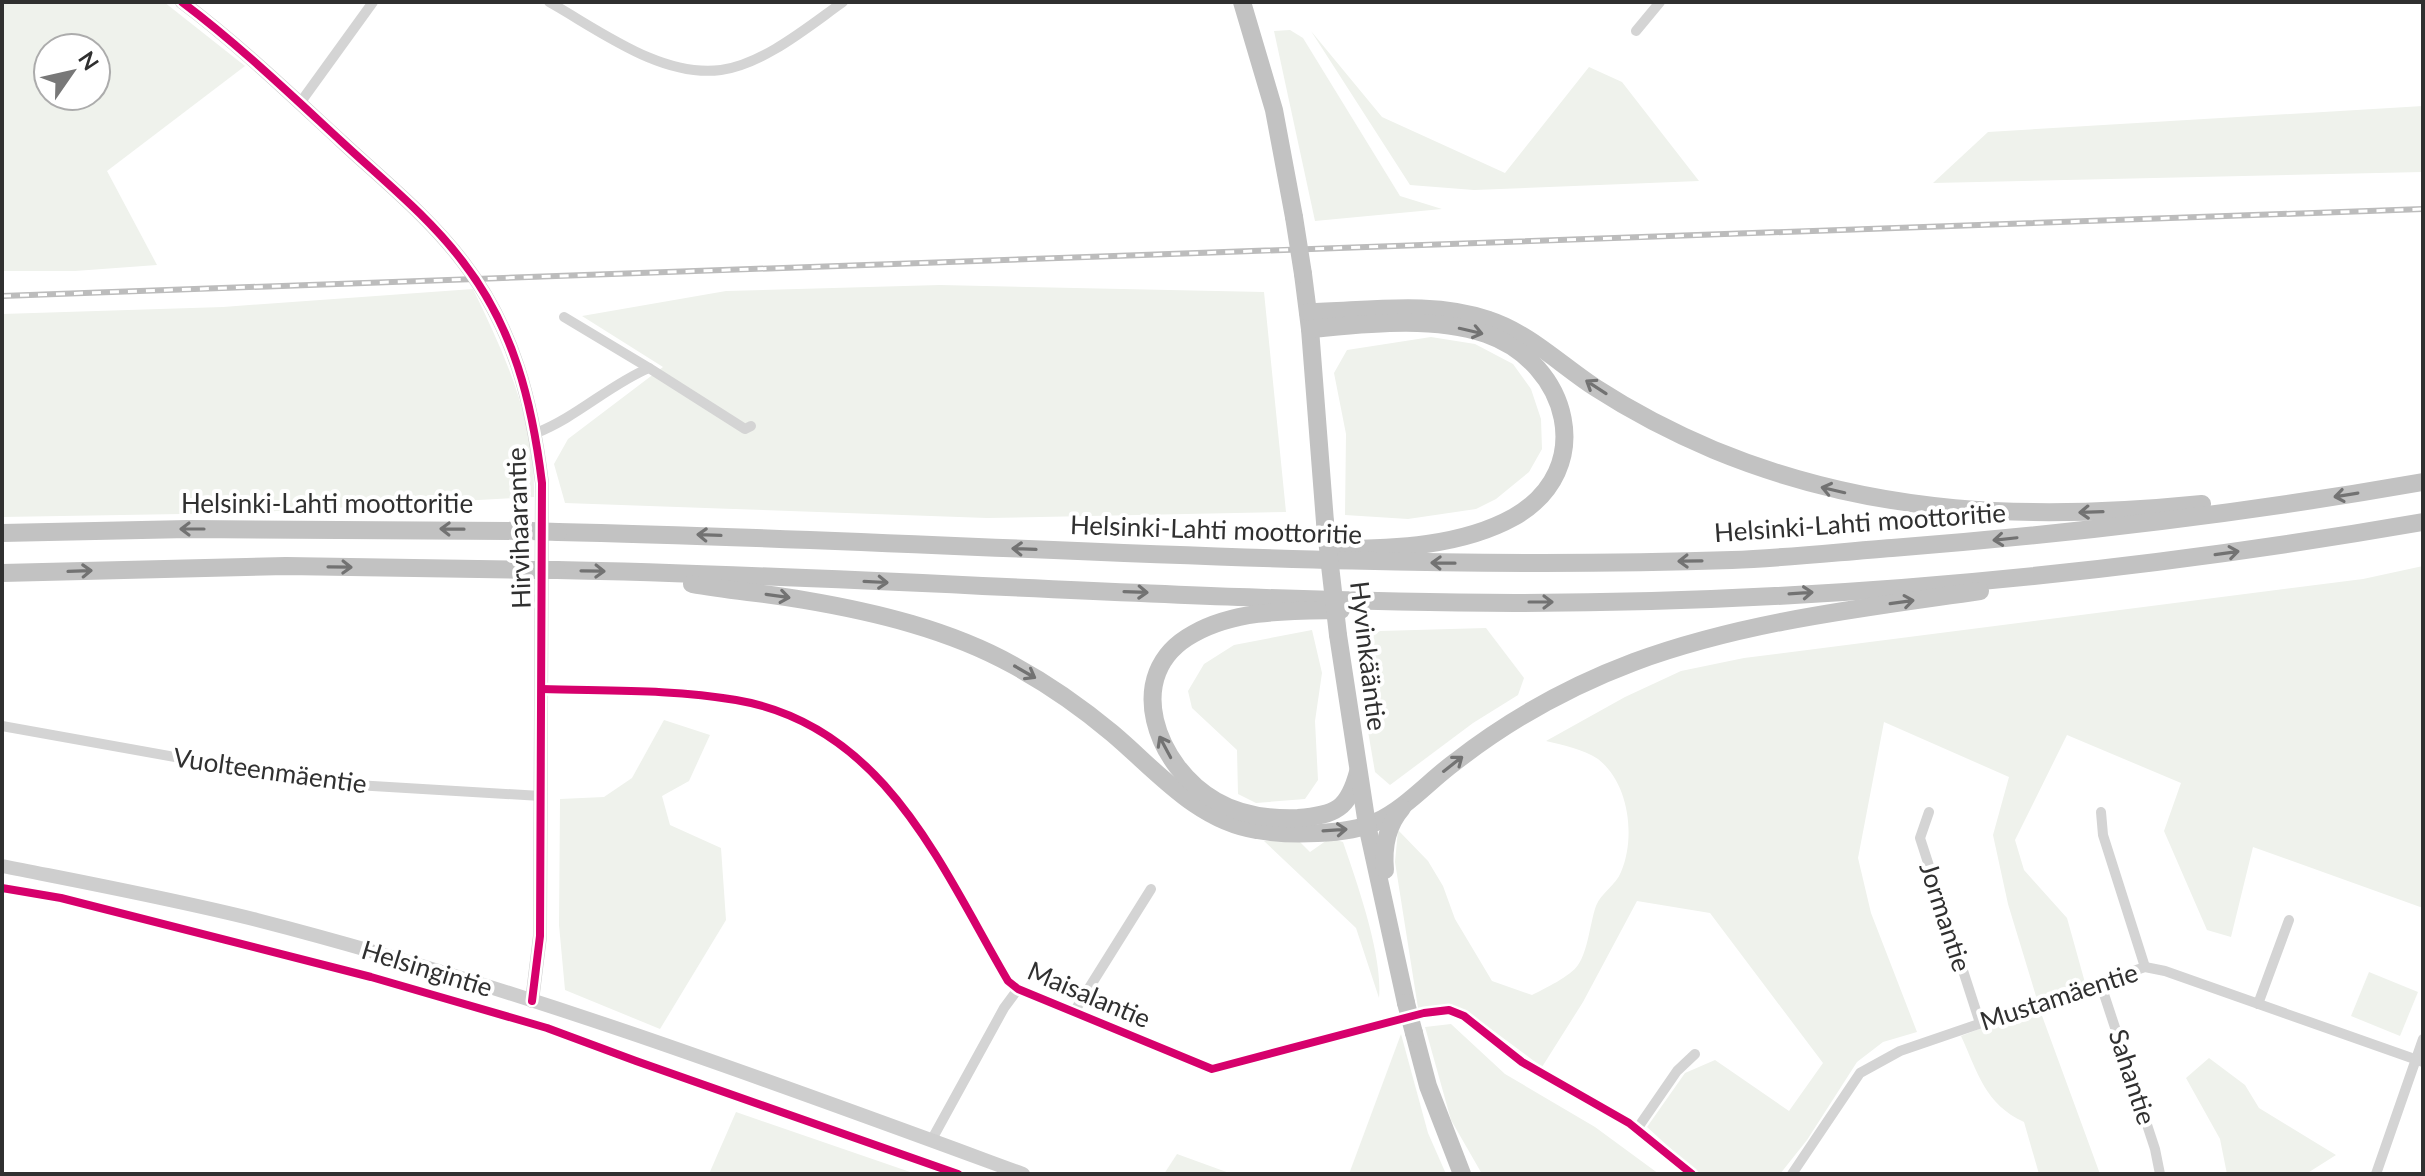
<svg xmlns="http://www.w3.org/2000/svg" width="2425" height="1176" font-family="Lato,sans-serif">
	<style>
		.green { fill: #eff2ec; fill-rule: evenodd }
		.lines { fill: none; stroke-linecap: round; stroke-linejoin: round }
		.street { stroke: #d4d4d4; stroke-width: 10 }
		.secondary { stroke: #cecece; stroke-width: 14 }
		.highway { stroke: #c2c2c2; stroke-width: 18 }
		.rail-casing { stroke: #bcbcbc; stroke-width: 6 }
		.rail { stroke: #fff; stroke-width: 3; stroke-dasharray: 9; stroke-linecap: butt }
		.highway-bridge { stroke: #c2c2c2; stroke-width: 18 }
		.cycleway-casing { stroke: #fff; stroke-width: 13 }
		.cycleway { stroke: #d6006c; stroke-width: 8 }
		.oneway { stroke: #727272 }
		.labels { text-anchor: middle; stroke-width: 8; stroke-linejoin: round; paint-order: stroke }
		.street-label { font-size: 26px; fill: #303030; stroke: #fff }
	</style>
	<rect width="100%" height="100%" fill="#fff"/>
	<g class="green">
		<path d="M2,2H164L245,66L107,171L157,265L75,271H2ZM48,48H96V96H48Z"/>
		<path d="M1290,30L1303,38L1400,196L1442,209L1315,221L1274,31Z"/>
		<path d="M1311,31L1382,117L1505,173L1589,67L1622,82L1699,181L1474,190L1410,185Z"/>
		<path d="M2423,106V172L1933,183L1988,132Z"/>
		<path d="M940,285L1264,292L1286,512L987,518L565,503L554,464L568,439L663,367L582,316L726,291Z"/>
		<path d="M473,289C505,355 536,422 534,497L242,513L2,517V314L223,307Z"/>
		<path d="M1431,337L1475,344L1513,364L1531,389L1541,419L1542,449L1529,472L1496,499L1476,509L1408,519L1345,515L1346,434L1334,373L1347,350Z"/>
		<path d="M2423,566V908L2253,847L2231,937L2207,930L2164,831L2181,783L2067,735L2015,840L2024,870L2067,918L2089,997L2041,1013L2100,1174H2039L2024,1122C1985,1104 1978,1073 1961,1036L2039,1006L2008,904L1993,835L2009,777L1884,722L1858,858L1871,913L1917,1032L1883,1042L1857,1062L1807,1140L1780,1174H1698L1647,1127L1685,1073L1715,1060L1789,1111L1823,1063L1710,913L1637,901L1583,1002L1542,1067L1468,1012L1449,1004L1418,1008L1395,862L1398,830L1428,861L1443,886L1455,919L1492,981L1532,995C1544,989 1571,976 1578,965C1588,951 1590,923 1596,906C1601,893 1616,885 1621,872C1636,837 1629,783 1598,759C1583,749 1562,745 1546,741L1625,697L1681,671L1744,658L2363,579Z"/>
		<path d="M1486,628L1524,678L1518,695L1473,723L1390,785L1375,772L1358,673L1359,642L1380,631Z"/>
		<path d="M1312,630L1322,673L1315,721L1318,780L1305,799L1256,803L1238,794L1237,750L1192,708L1188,691L1204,664L1234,645Z"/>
		<path d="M664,720L710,735L689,781L662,796L670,825L721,848L726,920L660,1029L565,990L559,925L560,799L604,797L632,778Z"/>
		<path d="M1330,838L1343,842C1357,883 1383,956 1379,998L1356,928L1264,841L1298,840L1310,852Z"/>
		<path d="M2369,972L2418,992L2400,1036L2351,1016Z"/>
		<path d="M1451,1024L1505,1074L1595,1127L1659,1174H1482L1451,1120L1425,1027Z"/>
		<path d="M1401,1034L1428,1133L1446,1174H1349Z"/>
		<path d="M2209,1058L2245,1085L2259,1108L2336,1155L2306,1174H2227L2220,1139L2186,1078Z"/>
		<path d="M736,1112L916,1174H709Z"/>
		<path d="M1177,1154L1232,1174H1164Z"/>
	</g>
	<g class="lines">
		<g class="street">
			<path d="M549,2C599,30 661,78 721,70C764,64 809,26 843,2"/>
			<path d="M1636,31L1660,2"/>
			<path d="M300,103L373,2"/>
			<path d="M564,317L649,368"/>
			<path d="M536,433C577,417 609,385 649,368L745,429L751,426"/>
			<path d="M542,689C606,691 672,689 736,700C884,725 940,865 1008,981L1018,989L1212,1069L1424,1013L1449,1010L1464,1016L1522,1062L1629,1123L1692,1174"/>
			<path d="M2,726L264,773L356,785L541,796"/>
			<path d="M1929,812L1920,838L1980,1023"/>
			<path d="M2101,812L2103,835L2145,967"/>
			<path d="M2100,982L2155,1149L2160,1174"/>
			<path d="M2258,1004L2289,920"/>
			<path d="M1074,1012L1151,889"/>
			<path d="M1637,1129L1677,1071L1695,1054"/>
			<path d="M931,1141L1004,1008L1018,989"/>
			<path d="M1792,1174L1860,1073L1900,1051L2145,967L2165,971L2423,1062"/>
			<path d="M2376,1174L2423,1039"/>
		</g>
		<g class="secondary">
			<path d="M182,2C239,45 290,94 342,142C384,181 429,217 463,262C514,328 532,402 542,483L540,936L532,1001"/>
			<path d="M2,866C87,883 173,899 257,920C518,987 770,1081 1023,1174"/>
		</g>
		<g class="highway">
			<path d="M1242,2L1274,110L1294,217"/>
			<path d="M1303,274L1310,329L1325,522"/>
			<path d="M1308,312C1366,311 1433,300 1489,320C1529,333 1562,366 1596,388C1633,412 1674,433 1714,450C1874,516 2033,521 2202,504"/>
			<path d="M1310,329C1367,324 1431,316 1486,334C1569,363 1598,469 1514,517C1462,546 1394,549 1336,549"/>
			<path d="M558,532C950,540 1341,573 1732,560C1785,558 1839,552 1892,548C2070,534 2247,513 2423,482"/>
			<path d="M2,533L188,529L530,531"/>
			<path d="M557,570C876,576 1196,602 1515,603C1819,603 2124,574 2423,522"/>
			<path d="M2,573L286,566L534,570"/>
			<path d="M692,584C729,591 767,593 804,600C875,612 950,630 1013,665C1048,684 1081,707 1112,733C1156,770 1197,821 1257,830C1288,836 1348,835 1376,822C1405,809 1429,781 1455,762C1509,720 1570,686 1634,662C1745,621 1863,608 1980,591"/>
			<path d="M1341,610C1292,611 1237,609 1193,634C1120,674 1157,768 1216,801C1240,815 1270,819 1298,818C1336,815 1348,809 1358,772"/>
			<path d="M1338,635L1367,825L1406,1003"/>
			<path d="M1385,870C1383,848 1387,825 1402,808"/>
			<path d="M1414,1033L1428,1086L1462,1174"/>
		</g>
		<defs>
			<path id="rail" d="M2,296L2423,209"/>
		</defs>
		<use href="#rail" class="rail-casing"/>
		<use href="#rail" class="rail"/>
		<g class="highway-bridge">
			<path d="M1294,217L1303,274"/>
			<path d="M1325,522L1338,635"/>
			<path d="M530,531L558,532"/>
			<path d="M534,570H557"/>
			<path d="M1406,1003L1414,1033"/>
		</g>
		<defs>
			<g id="cycleway">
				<path d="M182,2C239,45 290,94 342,142C384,181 429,217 463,262C514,328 532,402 542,483L540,936L532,1001"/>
				<path d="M542,689C606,691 672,689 736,700C884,725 940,865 1008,981L1018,989L1212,1069L1424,1013L1449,1010L1464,1016L1522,1062L1629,1123L1692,1174"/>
				<path d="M2,888L61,898L371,977L547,1028L636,1061L958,1174"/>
			</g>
		</defs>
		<use href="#cycleway" class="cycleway-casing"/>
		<use href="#cycleway" class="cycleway"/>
	</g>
	<defs><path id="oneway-shaft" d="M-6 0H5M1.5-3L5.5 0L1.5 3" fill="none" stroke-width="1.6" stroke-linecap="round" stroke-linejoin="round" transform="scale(2)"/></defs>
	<g class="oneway">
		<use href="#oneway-shaft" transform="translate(1471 331) rotate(13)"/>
		<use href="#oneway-shaft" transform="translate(1596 387) rotate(-147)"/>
		<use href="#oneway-shaft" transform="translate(1833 490) rotate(-167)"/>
		<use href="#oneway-shaft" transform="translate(2346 495) rotate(171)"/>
		<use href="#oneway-shaft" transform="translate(2091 512) rotate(178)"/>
		<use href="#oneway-shaft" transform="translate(192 529) rotate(180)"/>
		<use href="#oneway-shaft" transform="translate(452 529) rotate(-179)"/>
		<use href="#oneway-shaft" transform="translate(709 535) rotate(-178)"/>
		<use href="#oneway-shaft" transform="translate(2005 539) rotate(174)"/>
		<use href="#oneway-shaft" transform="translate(1024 549) rotate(-178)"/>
		<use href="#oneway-shaft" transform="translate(2227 553) rotate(-8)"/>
		<use href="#oneway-shaft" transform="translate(1690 561) rotate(179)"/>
		<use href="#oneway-shaft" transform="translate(1443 563) rotate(-179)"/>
		<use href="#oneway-shaft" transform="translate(340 567) rotate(1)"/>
		<use href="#oneway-shaft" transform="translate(80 571) rotate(-2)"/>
		<use href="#oneway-shaft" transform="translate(593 571) rotate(1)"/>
		<use href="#oneway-shaft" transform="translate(876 582) rotate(3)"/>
		<use href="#oneway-shaft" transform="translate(1136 592) rotate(2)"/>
		<use href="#oneway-shaft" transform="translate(1801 593) rotate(-4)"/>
		<use href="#oneway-shaft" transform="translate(778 596) rotate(8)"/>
		<use href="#oneway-shaft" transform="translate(1541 602)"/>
		<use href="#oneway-shaft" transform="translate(1902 602) rotate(-8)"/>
		<use href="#oneway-shaft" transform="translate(1025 672) rotate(30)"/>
		<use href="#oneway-shaft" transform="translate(1165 747) rotate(-118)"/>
		<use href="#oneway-shaft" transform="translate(1453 764) rotate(-38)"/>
		<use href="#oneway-shaft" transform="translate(1335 830) rotate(-4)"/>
	</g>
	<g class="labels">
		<g class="street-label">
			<text x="327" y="513">Helsinki-Lahti moottoritie</text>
			<text transform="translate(1860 523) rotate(-4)" y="9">Helsinki-Lahti moottoritie</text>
			<text transform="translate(519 528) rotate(-92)" y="9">Hirvihaarantie</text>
			<text transform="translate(1216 530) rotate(2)" y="9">Helsinki-Lahti moottoritie</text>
			<text transform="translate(1368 656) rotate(83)" y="9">Hyvinkääntie</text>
			<text transform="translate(270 771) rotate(8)" y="9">Vuolteenmäentie</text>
			<text transform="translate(1945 917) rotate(72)" y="9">Jormantie</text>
			<text transform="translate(427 969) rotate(17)" y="9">Helsingintie</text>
			<text transform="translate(1089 995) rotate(23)" y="9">Maisalantie</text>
			<text transform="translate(2059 997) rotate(-18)" y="9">Mustamäentie</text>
			<text transform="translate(2132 1077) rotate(72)" y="9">Sahantie</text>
		</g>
	</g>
	<rect width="2425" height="1176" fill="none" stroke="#303030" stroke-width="8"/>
	<g transform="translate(72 72) rotate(56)"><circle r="38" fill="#ffffff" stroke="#acacac" stroke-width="2"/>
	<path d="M0-6L14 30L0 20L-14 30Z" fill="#787878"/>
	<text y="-12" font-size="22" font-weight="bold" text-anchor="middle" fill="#303030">N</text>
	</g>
</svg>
